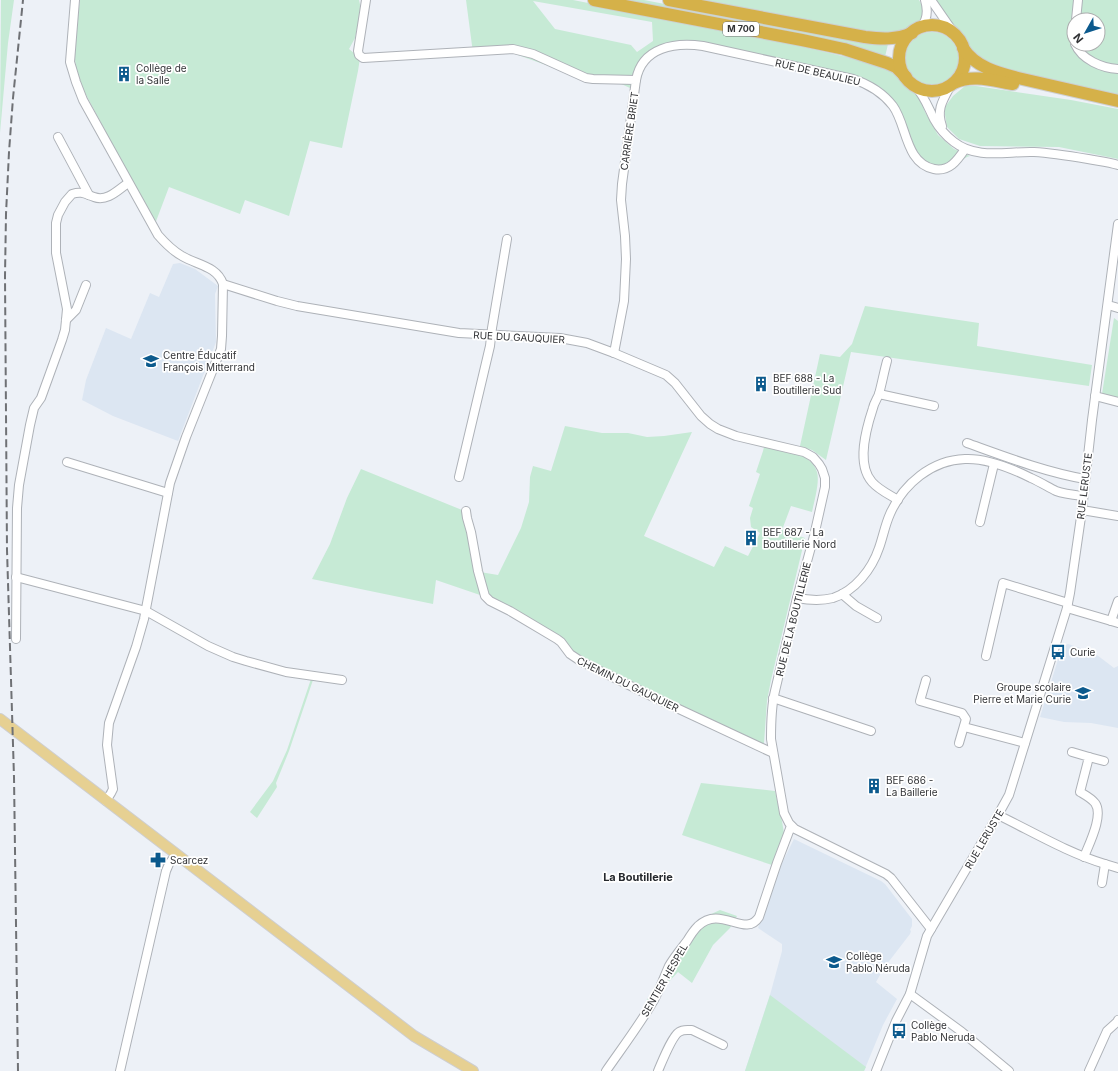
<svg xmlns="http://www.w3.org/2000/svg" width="1118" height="1071" font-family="Inter,sans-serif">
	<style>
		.built { fill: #dce6f2 }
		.green { fill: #c6ead5; fill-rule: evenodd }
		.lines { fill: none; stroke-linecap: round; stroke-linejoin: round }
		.minor-casing { stroke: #aeb2b8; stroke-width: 10 }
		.major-casing { stroke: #cececf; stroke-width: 12 }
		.highway-casing { stroke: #cececf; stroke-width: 14 }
		.minor { stroke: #fff; stroke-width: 8 }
		.major { stroke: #e6d092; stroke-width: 10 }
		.highway { stroke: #d5b149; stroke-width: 12 }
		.rail { stroke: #6f7175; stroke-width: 2; stroke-dasharray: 8 4; stroke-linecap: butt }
		.labels { text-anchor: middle; stroke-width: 3.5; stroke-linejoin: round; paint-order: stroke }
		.shield { fill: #fff; stroke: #707072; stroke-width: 1 }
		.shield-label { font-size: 9px; font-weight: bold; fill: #323336 }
		.poi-label { font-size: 10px; fill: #323336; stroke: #fff; text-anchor: start }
		.street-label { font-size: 10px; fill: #323336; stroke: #fff }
		.neighbourhood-label { font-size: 11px; font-weight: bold; fill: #26292e; stroke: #fff }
	</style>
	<rect width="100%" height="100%" fill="#edf1f7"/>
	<g class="built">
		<path d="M180,263L195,269L218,286L215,294L216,342L178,441L113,416L82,400L86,380L106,328L131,339L150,293L159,297L173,264Z"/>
		<path d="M1068,644L1093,652L1114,668L1118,666V728L1091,723L1064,722L1040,717L1062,647Z"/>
		<path d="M794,839L881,881L885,884L912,919V926L910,930L911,931L910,934L880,973V975L876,982L897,999L883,1025L864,1071H745L770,995L782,951V944L758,928L771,890L779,869Z"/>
	</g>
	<g class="green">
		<path d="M1,0H14L8,43L0,133Z"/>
		<path d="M80,0H359L361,9L355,38L349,49L360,58L358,71L342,148L310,141L289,216L245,200L240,214L169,187L155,224L84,91C80,83 78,75 76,67C72,45 78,21 80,0Z"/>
		<path d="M466,0H573L775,40L880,65L895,73L911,91L920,97L925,112L938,135L954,149L970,156C961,158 958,168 950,171C943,173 934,171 927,170L887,104L868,89L850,82L698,48C680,49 655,48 646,66C642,72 641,80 639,87L630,88L617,82L574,75L515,54L502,53H473ZM533,1L652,22L653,41L637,52L631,45L555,29Z"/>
		<path d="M618,0H644L851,40L888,44L885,57Z"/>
		<path d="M699,0H919C933,24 906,31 888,35Z"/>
		<path d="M935,0H1118V95L1014,75L981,63L968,45L961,34L952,24ZM1074,20H1098V44H1074Z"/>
		<circle cx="932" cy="59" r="27"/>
		<path d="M965,86H976L1071,100L1118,109V159L1059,147L980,146L959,139L947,127L945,115V107L953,96Z"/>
		<path d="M865,306L979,323L977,346L1092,365L1089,386L851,352L826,460L812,450L800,446L820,354L840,357L852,344Z"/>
		<path d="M1114,318L1118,321V398L1102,394Z"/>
		<path d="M565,426L602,433H628L647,437L664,436L692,432L644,536L714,567L725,546L748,556L760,533L751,527L750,518L753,508L749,506L760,474L756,472L763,451L764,447C781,451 811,451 817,472C820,482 814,502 812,512L791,506L782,530L805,538L771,680L767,701L764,743L756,744L675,702L573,653L489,598L480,572L498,575L521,528L529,502L530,477L533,466L551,471Z"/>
		<path d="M361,469L462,510L480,595L436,580L433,604L312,579L330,544L347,498Z"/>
		<path d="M311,679L313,680L289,751L276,783L277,787L257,818L250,812L273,781L287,750Z"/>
		<path d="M701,783L775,791L782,821L784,833L772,865L682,835Z"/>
		<path d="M720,910L737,916L730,928L713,945L692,983L678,972L649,1003H645L678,947L707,916Z"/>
		<path d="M770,995L866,1067L864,1071H745Z"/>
	</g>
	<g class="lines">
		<defs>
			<g id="minor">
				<path d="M75,0L70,62L76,82L83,100L158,235C165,243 173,251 182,256C197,265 217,266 223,284L222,336L221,349L186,437L170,483L144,619L136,647L109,723L107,745L113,789L111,793L106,801"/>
				<path d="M366,0L358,51L359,55L363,58L513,49L533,54L586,78L593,79L636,80L622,184L621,200L625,236L626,259L624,301L614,353"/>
				<path d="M931,0L956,36"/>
				<path d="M1076,20L1078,0"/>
				<path d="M921,27C928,19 928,10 925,0"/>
				<path d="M1075,44C1082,60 1102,68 1118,69"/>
				<path d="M636,80C642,47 675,42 703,46L853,79C868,84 883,93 893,106C907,125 905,163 934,169C949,172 957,161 965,149"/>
				<path d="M914,85C924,95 928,107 934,119C939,128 946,136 954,142C977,160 1007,151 1034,152C1052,153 1070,156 1088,159C1098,161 1108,162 1118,165"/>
				<path d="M942,126C936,109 943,100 951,85"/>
				<path d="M58,137L89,195"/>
				<path d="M223,284L277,301L297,306L459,333L560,338L587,343L614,353L666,375L675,383L701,416L710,424L718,429L736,436L804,452L813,457L819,464L822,469L825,478V487L814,536L797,598L775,691C771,707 771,723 771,739L784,813L789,823L795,829L886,874L891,878L931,929"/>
				<path d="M1108,305L1118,308"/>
				<path d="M66,320L76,310L86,285"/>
				<path d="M887,361C884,372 882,383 879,394C877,399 874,403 873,408C866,429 856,464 872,482C879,490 890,495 898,500"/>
				<path d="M879,394L934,406"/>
				<path d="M1095,396L1118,402"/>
				<path d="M967,443C1006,457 1045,472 1085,479"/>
				<path d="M67,462L168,493"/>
				<path d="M459,477L490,346L492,328L507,239"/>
				<path d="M1082,510L1118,516"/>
				<path d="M466,511L467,518L471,532L478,571L485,596L490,601L510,611L557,639L561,642L570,654L582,662L651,696L773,753"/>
				<path d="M980,522L994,464"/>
				<path d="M16,577L146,611L208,646L233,657L246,661L286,672L342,680"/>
				<path d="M842,594L856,606L877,618"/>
				<path d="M797,598C808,600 821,601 833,598C855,591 872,569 879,548C883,537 885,525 890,514C903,484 932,460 965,459C986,458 1013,469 1031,478C1040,482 1048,487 1056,491C1064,494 1074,495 1083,496"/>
				<path d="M1067,608L1118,623"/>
				<path d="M1111,621L1118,601"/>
				<path d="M16,639L17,508L19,485L30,425L34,408L41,398L62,340L65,330L66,320L67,309L56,253V223L58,215L65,202L72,194C82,191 85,194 94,197C107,202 118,190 128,183"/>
				<path d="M986,656L1003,583L1068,603"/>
				<path d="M926,680L920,701L962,713L966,719L959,743"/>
				<path d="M773,698L871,731"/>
				<path d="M964,727L1025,743"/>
				<path d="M1072,752L1089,757L1080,792C1085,795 1091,798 1095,803C1104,815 1089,844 1084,857"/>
				<path d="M1089,757L1104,761"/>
				<path d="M998,815C1033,832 1068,853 1105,864"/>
				<path d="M1102,883L1105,864L1118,868"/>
				<path d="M910,994L962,1032L1009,1071"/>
				<path d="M120,1071L166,871L169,864L176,854"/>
				<path d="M606,1071C622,1048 640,1024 654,1000C660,989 664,977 669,966C674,957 681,949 687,941C690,936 693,931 698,926C721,904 745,939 759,917L777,863L791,826"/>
				<path d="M658,1071C662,1062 672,1036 679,1032C683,1029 687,1030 692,1030L723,1045"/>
				<path d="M876,1071L896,1021L910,994L927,936L998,815L1009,795L1067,608L1070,593L1082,510L1092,420L1118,224"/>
				<path d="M1089,1071L1107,1031L1117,1022L1118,1020"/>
			</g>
			<path id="major" d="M0,719L414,1036L473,1071"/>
			<g id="highway">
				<path d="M594,0L802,40L844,49L887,63L896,67L906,77"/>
				<path d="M669,0L865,37C881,39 896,40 912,33"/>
				<circle cx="932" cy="58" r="33"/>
				<path d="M963,48C975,67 998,73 1018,78L1118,101"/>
				<path d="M954,83C972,74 994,81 1013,84"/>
			</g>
		</defs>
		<use href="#minor" class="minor-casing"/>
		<use href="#major" class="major-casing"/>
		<use href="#highway" class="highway-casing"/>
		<use href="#minor" class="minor"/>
		<use href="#major" class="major"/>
		<use href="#highway" class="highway"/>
		<path class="rail" d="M18,1071L14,777L7,550L5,276L6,214L9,152L13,98L23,0"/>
	</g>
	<defs>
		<symbol id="building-bare" viewBox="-9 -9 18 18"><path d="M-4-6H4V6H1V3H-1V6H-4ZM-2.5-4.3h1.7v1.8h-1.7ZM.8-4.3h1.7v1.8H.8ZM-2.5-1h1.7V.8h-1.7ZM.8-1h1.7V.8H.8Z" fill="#0c5a8d" stroke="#fff" stroke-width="2.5" paint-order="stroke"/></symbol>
		<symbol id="school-bare" viewBox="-9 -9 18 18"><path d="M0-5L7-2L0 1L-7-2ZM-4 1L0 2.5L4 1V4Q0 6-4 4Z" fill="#0c5a8d" stroke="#fff" stroke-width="2.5" paint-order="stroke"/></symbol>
		<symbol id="bus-bare" viewBox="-9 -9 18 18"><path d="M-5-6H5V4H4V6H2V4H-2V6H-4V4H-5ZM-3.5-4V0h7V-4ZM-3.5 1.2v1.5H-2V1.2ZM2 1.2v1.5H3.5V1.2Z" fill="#0c5a8d" stroke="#fff" stroke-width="2.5" paint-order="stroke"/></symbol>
		<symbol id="pharmacy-bare" viewBox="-9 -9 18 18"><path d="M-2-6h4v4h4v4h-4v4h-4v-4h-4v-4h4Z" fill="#0c5a8d" stroke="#fff" stroke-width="2.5" paint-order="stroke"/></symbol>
	</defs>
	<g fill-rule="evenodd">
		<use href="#building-bare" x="113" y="63" width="22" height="22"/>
		<use href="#school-bare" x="140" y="350" width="22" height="22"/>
		<use href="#building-bare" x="750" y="373" width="22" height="22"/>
		<use href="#building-bare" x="740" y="527" width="22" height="22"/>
		<use href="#bus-bare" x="1047" y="641" width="22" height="22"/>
		<use href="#school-bare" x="1072" y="682" width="22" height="22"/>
		<use href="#building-bare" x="863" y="775" width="22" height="22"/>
		<use href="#pharmacy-bare" x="147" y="849" width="22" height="22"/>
		<use href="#school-bare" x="823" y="951" width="22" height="22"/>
		<use href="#bus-bare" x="888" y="1020" width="22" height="22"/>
	</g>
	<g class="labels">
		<rect class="shield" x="723" y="22" width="36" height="14" rx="3"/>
		<g class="shield-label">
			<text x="741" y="32">M 700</text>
		</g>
		<g class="poi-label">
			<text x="136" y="72">Collège de<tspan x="136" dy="12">la Salle</tspan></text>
			<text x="163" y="359">Centre Éducatif<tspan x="163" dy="12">François Mitterrand</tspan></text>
			<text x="773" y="382">BEF 688 - La<tspan x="773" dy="12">Boutillerie Sud</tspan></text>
			<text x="763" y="536">BEF 687 - La<tspan x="763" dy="12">Boutillerie Nord</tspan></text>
			<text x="1070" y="656">Curie</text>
			<text x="1071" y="691" text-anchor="end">Groupe scolaire<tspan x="1071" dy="12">Pierre et Marie Curie</tspan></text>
			<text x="886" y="784">BEF 686 -<tspan x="886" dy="12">La Baillerie</tspan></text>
			<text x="170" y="864">Scarcez</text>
			<text x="846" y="960">Collège<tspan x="846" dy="12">Pablo Néruda</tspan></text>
			<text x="911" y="1029">Collège<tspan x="911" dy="12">Pablo Neruda</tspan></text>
		</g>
		<g class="street-label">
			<text transform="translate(818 72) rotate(13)" y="4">RUE DE BEAULIEU</text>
			<text transform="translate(629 131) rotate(-82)" y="4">CARRIÈRE BRIET</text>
			<text transform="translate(519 337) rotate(3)" y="4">RUE DU GAUQUIER</text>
			<text transform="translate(1084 486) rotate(-83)" y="4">RUE LERUSTE</text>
			<text transform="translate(793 619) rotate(-76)" y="4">RUE DE LA BOUTILLERIE</text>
			<text transform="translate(628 684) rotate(26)" y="4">CHEMIN DU GAUQUIER</text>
			<text transform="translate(984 839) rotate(-60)" y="4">RUE LERUSTE</text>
			<text transform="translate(664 980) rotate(-60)" y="4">SENTIER HESPEL</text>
		</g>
		<g class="neighbourhood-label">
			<text x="638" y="881">La Boutillerie</text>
		</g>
	</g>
	<g transform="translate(1086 32) rotate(231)"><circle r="19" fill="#ffffff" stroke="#adadaf"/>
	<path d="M0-3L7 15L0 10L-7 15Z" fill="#0c5a8d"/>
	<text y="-6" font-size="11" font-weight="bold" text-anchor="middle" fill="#323336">N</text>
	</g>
</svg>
